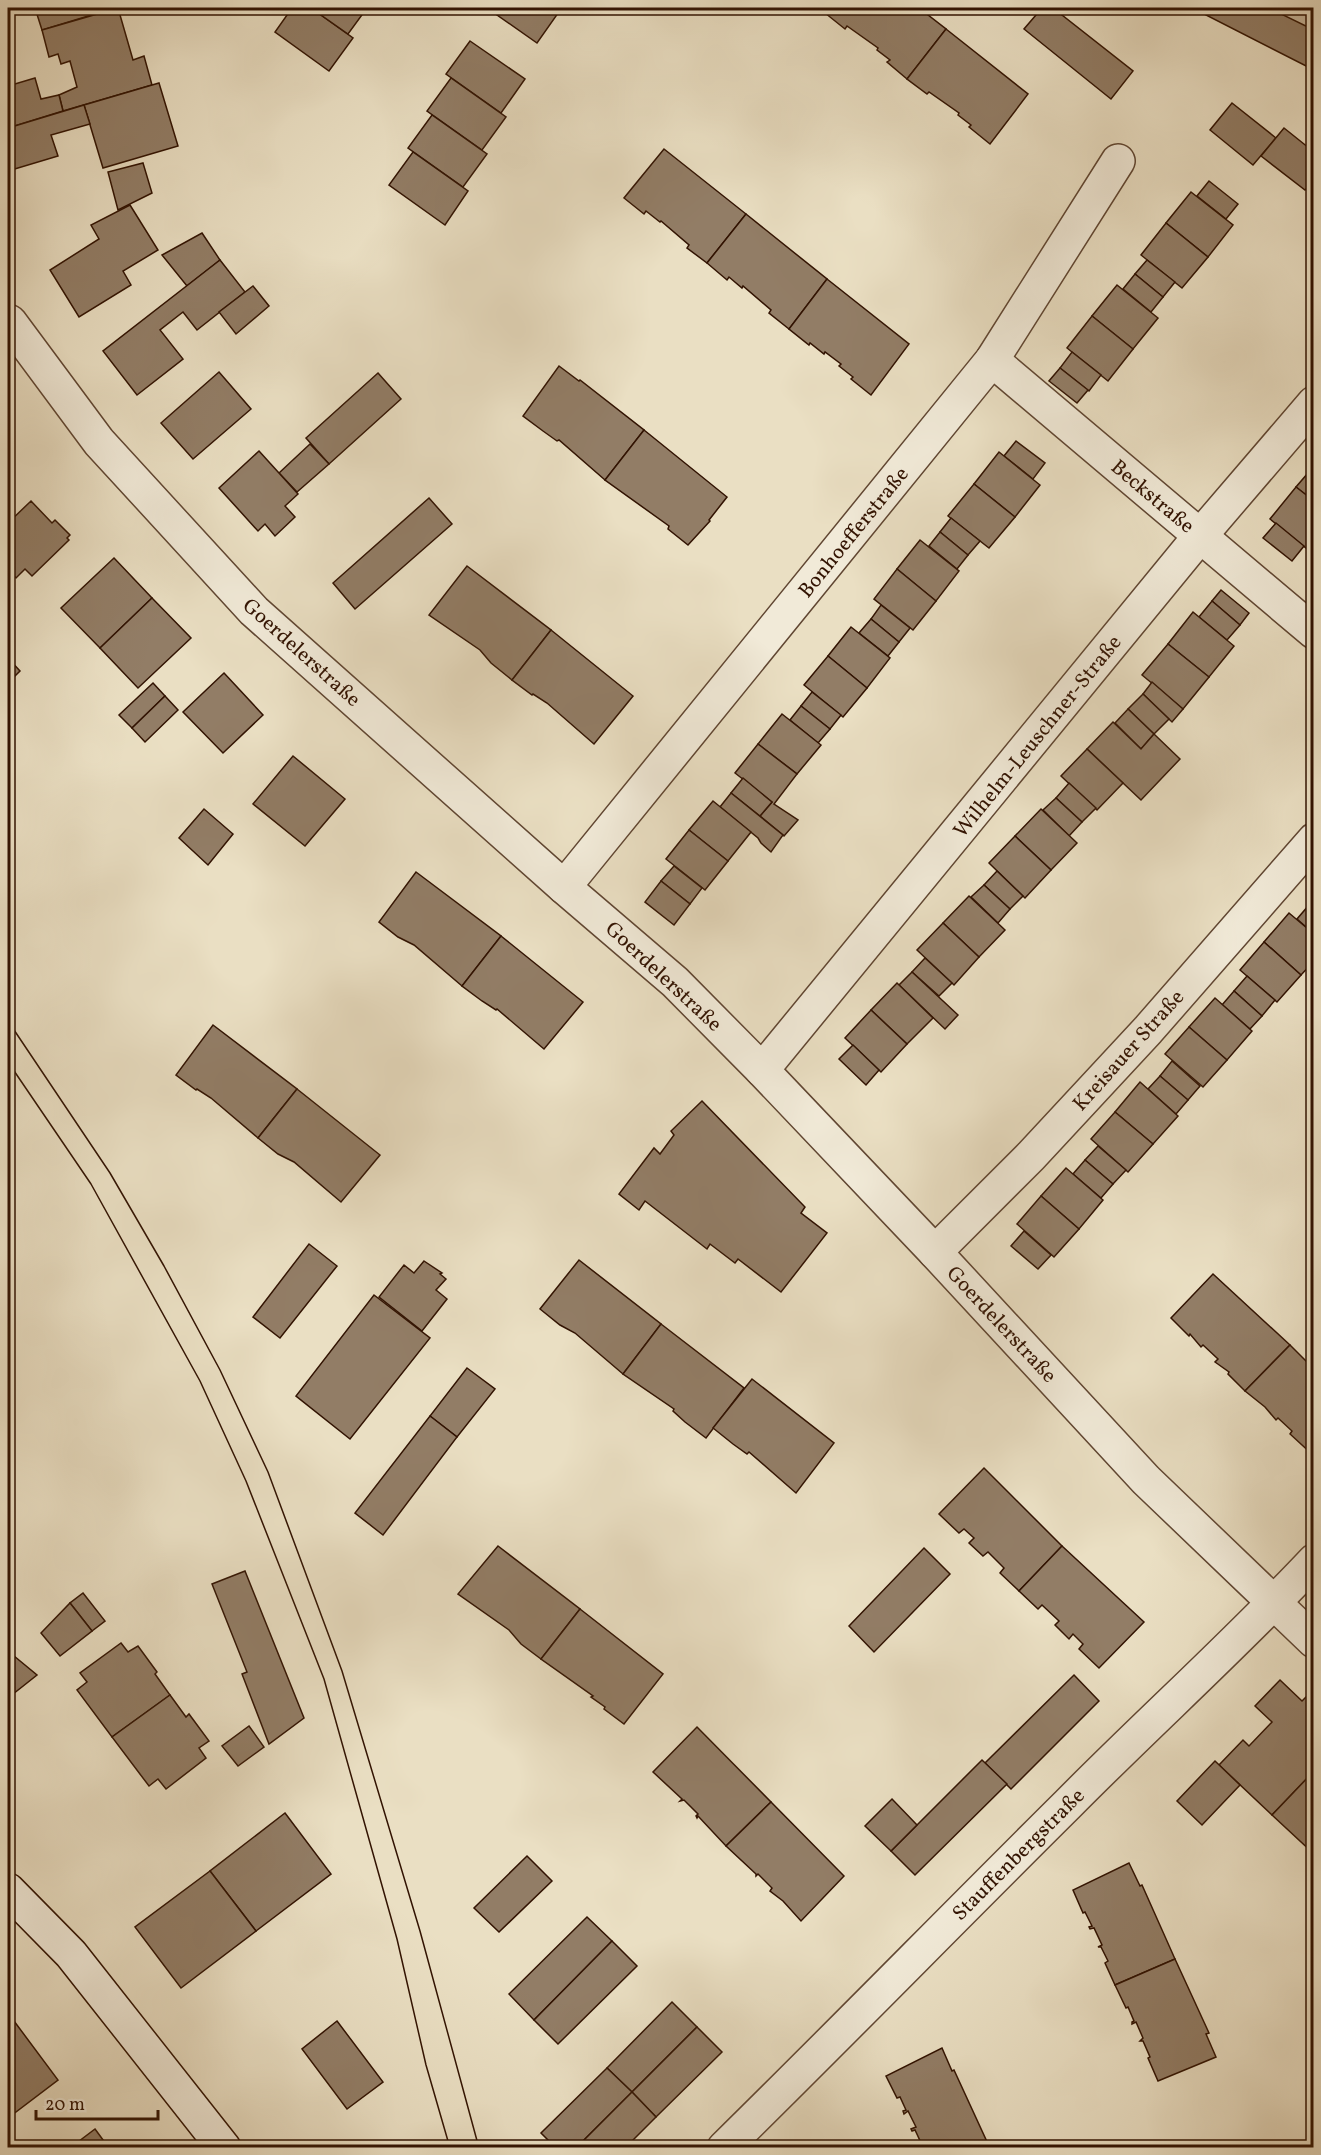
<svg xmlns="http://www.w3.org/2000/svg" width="1321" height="2155" font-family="Vollkorn,serif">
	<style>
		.green { fill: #cbbca2; stroke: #7e6852; stroke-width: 1.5 }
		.building { fill: #927d66; stroke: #321302; stroke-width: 1.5 }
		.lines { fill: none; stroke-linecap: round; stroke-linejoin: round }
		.minor-casing { stroke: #604632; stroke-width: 36 }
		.secondary-casing { stroke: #321302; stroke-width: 36 }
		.minor { stroke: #f1ead8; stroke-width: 33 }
		.secondary { stroke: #f1ead8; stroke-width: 33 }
		.tram { stroke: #321302; stroke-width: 1.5 }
		.labels { text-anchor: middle; stroke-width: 4.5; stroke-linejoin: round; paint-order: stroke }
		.street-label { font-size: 21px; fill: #321302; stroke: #f1ead8 }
	</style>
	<rect width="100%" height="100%" fill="#eadfc3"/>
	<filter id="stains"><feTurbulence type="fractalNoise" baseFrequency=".00333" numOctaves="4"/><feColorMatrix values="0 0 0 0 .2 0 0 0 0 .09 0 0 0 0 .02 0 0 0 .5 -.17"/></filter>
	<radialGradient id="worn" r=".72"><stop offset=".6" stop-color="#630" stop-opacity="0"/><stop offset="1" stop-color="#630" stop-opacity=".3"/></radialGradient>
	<path class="green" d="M1268,8H1313V31Z"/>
	<g class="building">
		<path d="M35,8H92L95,14L42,30Z"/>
		<path d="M118,8L133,60L144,56L152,85L63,111L59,95L77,87L70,61L61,64L58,54L49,57L42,30Z"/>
		<path d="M292,8H311L353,38L329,71L275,32Z"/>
		<path d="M311,8H367L348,34Z"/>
		<path d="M487,8H558L561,9L537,43Z"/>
		<path d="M829,8H919L946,29L907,79L887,62L890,60L877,50L878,48L847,26L845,29L825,13Z"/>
		<path d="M1042,8H1053L1133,71L1111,99L1024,29Z"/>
		<path d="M1191,8H1208L1204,14Z"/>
		<path d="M1208,8H1269L1314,30V70L1204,14Z"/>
		<path d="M946,29L1028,94L990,144L969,127L971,125L958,115L959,113L929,92L927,94L907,79Z"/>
		<path d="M470,41L525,79L501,113L446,74Z"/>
		<path d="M35,78L41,99L59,95L63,111L8,128V86Z"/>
		<path d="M451,78L506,117L482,150L427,111Z"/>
		<path d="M159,83L178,146L103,168L84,105Z"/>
		<path d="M1232,103L1276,138L1253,165L1210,130Z"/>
		<path d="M84,105L90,124L51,135L58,156L8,171V128Z"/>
		<path d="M432,115L487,154L463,187L408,148Z"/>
		<path d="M1284,128L1314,152V181L1305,190L1261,156Z"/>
		<path d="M664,149L746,214L707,263L687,248L689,245L661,221L660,222L646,211L644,214L624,198Z"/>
		<path d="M413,152L468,191L445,225L389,185Z"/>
		<path d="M143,163L152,193L118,210L108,172Z"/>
		<path d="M1209,181L1238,204L1226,219L1197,196Z"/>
		<path d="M1191,192L1233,225L1208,257L1166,223Z"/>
		<path d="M130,205L158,250L123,271L131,285L79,317L50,270L99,239L91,225Z"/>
		<path d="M746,214L827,279L789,329L769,313L771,310L743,286L742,288L729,277L727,280L707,263Z"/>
		<path d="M1166,223L1208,257L1182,288L1141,255Z"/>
		<path d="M202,233L220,260L187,286L162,255Z"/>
		<path d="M220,260L245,292L197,330L183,312L160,330L183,359L137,395L103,351Z"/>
		<path d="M1147,260L1175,282L1163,297L1135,274Z"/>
		<path d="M1135,274L1163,297L1151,312L1123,289Z"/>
		<path d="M827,279L909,344L871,395L851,379L853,377L839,366L841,364L825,352L824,354L810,343L809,345L789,329Z"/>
		<path d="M1117,285L1158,318L1133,349L1092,316Z"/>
		<path d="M253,286L269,306L236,334L219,312Z"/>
		<path d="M1092,316L1133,349L1108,381L1067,348Z"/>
		<path d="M1072,352L1101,375L1089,391L1060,368Z"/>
		<path d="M559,366L579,381L580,380L644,430L605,480L559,440L557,441L543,431L523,416Z"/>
		<path d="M1060,368L1088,390L1077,403L1049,381Z"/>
		<path d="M219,372L251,409L193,459L161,423Z"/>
		<path d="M378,373L401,399L329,464L306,438Z"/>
		<path d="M644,430L727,497L709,520L710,521L688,545L668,529L669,526L605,480Z"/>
		<path d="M1016,441L1045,463L1033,479L1004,456Z"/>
		<path d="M310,444L329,464L297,492L279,473Z"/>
		<path d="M259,451L298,494L285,506L295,517L275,536L265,524L258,531L219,488Z"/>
		<path d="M999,452L1040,485L1015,517L974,484Z"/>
		<path d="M1314,466V501L1296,487Z"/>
		<path d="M974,484L1015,517L989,548L948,516Z"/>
		<path d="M1296,487L1314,501V550L1311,552L1270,519Z"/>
		<path d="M429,498L452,524L355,609L333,583Z"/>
		<path d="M31,501L52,523L55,520L70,535L67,538L69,540L32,576L25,569L16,578L8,569V523Z"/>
		<path d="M951,518L980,541L968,555L940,532Z"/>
		<path d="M1276,523L1304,546L1292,561L1263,538Z"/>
		<path d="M940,532L968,555L957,569L929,546Z"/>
		<path d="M920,540L959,571L936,601L897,569Z"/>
		<path d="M114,558L152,598L100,648L61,608Z"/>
		<path d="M467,566L551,630L512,680L491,663L480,650L429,615Z"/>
		<path d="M897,569L936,601L913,630L874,599Z"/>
		<path d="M1221,590L1249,613L1240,625L1212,601Z"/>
		<path d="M152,598L191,638L138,688L100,648Z"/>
		<path d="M1212,601L1240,625L1227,640L1199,617Z"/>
		<path d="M881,605L910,628L899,642L871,619Z"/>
		<path d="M1193,612L1234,646L1209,677L1168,644Z"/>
		<path d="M871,619L899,642L888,656L859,633Z"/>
		<path d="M851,627L890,658L867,688L828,656Z"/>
		<path d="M551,630L633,696L594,744L547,703L533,694L532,695L512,680Z"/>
		<path d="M1168,644L1209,677L1183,709L1142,675Z"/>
		<path d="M828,656L867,688L843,717L804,685Z"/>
		<path d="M8,658L20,671L8,683Z"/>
		<path d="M224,673L263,715L223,753L183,712Z"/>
		<path d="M1152,682L1183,709L1172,722L1143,694Z"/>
		<path d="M153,683L165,696L132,728L119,715Z"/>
		<path d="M812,692L841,715L830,729L801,706Z"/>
		<path d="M1143,694L1169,719L1154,734L1128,709Z"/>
		<path d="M165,696L178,710L145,742L132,728Z"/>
		<path d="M801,706L830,729L818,743L790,720Z"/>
		<path d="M1128,709L1154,734L1141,749L1115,723Z"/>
		<path d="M782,714L821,745L797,774L758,744Z"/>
		<path d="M1113,722L1141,749L1154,734L1180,759L1141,800L1087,749Z"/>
		<path d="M758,744L797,774L774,804L798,820L784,836L760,816L772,802L735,773Z"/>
		<path d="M1087,749L1123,783L1097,810L1061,776Z"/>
		<path d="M293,756L345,799L305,846L253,804Z"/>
		<path d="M743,778L772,802L760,816L731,793Z"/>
		<path d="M1069,783L1096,808L1082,822L1056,798Z"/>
		<path d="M731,793L783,835L771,852L761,843L758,838L720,807Z"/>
		<path d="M1056,798L1082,822L1069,836L1043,810Z"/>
		<path d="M713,801L751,832L728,861L689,830Z"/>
		<path d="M204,809L233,834L208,865L179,838Z"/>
		<path d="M1041,809L1077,843L1051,870L1015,836Z"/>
		<path d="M689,830L728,861L705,890L666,859Z"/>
		<path d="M1015,836L1051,870L1025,898L989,863Z"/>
		<path d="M674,866L702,888L690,904L661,881Z"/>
		<path d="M997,871L1023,896L1010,909L984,885Z"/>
		<path d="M416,872L501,936L462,986L414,945L398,937L379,922Z"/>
		<path d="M661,881L690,904L674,925L645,902Z"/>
		<path d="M984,885L1010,909L998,923L971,897Z"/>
		<path d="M969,896L1005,930L979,957L943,923Z"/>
		<path d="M1309,905L1314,908V934L1297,919Z"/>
		<path d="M1289,913L1314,934V961L1301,975L1264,942Z"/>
		<path d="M943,923L979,957L954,985L917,950Z"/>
		<path d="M501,936L583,1002L544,1049L497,1009L496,1010L482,1001L462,986Z"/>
		<path d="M1264,942L1301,975L1277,1002L1240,970Z"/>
		<path d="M925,958L952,983L939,996L912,972Z"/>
		<path d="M912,972L958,1015L945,1029L899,985Z"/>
		<path d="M1247,976L1275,1000L1262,1016L1234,991Z"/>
		<path d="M897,983L933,1018L907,1044L871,1010Z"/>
		<path d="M1234,991L1262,1016L1250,1029L1222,1005Z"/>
		<path d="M1215,998L1252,1031L1227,1060L1189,1027Z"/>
		<path d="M871,1010L907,1044L881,1072L845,1038Z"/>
		<path d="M213,1025L297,1089L258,1138L211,1098L197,1089L196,1090L176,1075Z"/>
		<path d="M1189,1027L1227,1060L1203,1087L1165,1054Z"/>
		<path d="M853,1045L879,1070L866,1085L839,1059Z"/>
		<path d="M1172,1061L1200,1086L1188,1100L1160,1076Z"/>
		<path d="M1160,1076L1188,1100L1176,1114L1148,1089Z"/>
		<path d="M1140,1082L1178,1116L1153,1144L1115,1112Z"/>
		<path d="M297,1089L380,1155L341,1202L294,1162L278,1154L258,1138Z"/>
		<path d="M702,1101L805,1207L801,1213L827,1233L781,1292L738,1259L735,1263L710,1244L707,1249L645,1201L639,1210L619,1194L654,1148L660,1154L674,1135L671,1131Z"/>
		<path d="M1115,1112L1153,1144L1128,1172L1091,1139Z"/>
		<path d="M1098,1146L1126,1170L1113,1184L1085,1160Z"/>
		<path d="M1085,1160L1113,1184L1101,1198L1073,1174Z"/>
		<path d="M1066,1168L1103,1200L1079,1229L1041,1196Z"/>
		<path d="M1041,1196L1079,1229L1054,1257L1017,1224Z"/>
		<path d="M1024,1231L1051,1255L1038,1269L1011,1246Z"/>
		<path d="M309,1244L337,1266L280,1338L253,1317Z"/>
		<path d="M579,1260L661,1324L623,1374L575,1333L560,1325L540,1309Z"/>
		<path d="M424,1261L442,1273L440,1274L446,1279L436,1290L447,1299L422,1331L379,1297L404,1265L414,1273Z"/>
		<path d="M1213,1274L1290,1345L1245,1391L1228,1374L1229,1372L1215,1362L1218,1359L1203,1345L1201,1347L1190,1334L1189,1336L1171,1318Z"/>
		<path d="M374,1295L430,1338L350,1439L296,1396Z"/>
		<path d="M661,1324L744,1388L706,1438L685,1422L673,1411L674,1409L623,1374Z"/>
		<path d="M1290,1345L1314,1369V1456L1290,1434L1292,1431L1278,1418L1276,1420L1265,1407L1245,1391Z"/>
		<path d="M467,1368L495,1389L457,1437L430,1416Z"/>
		<path d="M752,1379L834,1443L796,1493L749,1452L747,1454L733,1444L713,1428Z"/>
		<path d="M430,1416L457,1437L383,1535L355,1513Z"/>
		<path d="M984,1468L1062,1546L1019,1591L1000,1573L1004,1568L988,1552L983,1556L969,1543L974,1538L964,1529L959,1533L939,1514Z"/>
		<path d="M498,1546L580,1609L541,1659L521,1644L509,1630L458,1594Z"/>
		<path d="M1062,1546L1144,1622L1099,1668L1079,1649L1083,1644L1073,1634L1069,1639L1055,1625L1059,1621L1042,1605L1038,1609L1019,1591Z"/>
		<path d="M924,1548L950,1574L874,1652L849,1626Z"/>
		<path d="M245,1571L304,1718L269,1744L242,1674L247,1672L212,1584Z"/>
		<path d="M83,1593L105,1621L92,1631L70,1603Z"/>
		<path d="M70,1603L92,1631L60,1656L41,1633Z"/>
		<path d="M580,1609L663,1674L624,1724L604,1709L605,1707L591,1697L593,1696L541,1659Z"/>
		<path d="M121,1643L128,1652L138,1646L157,1672L155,1674L170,1695L112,1737L77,1690L87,1682L80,1673Z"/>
		<path d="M8,1651L37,1675L8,1698Z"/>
		<path d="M1074,1675L1099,1701L1011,1789L985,1763Z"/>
		<path d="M1280,1680L1302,1701L1308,1695L1314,1701V1707L1311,1710L1314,1712V1771L1272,1815L1219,1765L1243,1740L1249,1746L1272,1722L1255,1706Z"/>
		<path d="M170,1695L186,1717L189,1714L209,1741L199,1748L206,1758L166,1789L158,1779L149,1786L112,1737Z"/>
		<path d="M249,1726L264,1747L238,1766L222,1746Z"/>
		<path d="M697,1727L771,1802L726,1846L698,1816L697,1818L696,1816L698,1814L684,1800L680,1801L682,1799L653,1772Z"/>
		<path d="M982,1760L1007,1784L915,1875L891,1851Z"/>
		<path d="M1215,1761L1240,1785L1202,1825L1177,1801Z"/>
		<path d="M1314,1771V1854L1272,1815Z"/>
		<path d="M892,1799L917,1825L891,1851L865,1826Z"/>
		<path d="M771,1802L844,1876L801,1921L783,1901L770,1891L772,1888L758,1874L756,1876V1874L726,1846Z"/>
		<path d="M285,1813L331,1874L256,1931L210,1871Z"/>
		<path d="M527,1856L552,1881L499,1932L474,1908Z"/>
		<path d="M1129,1863L1140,1886L1142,1885L1175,1959L1115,1985L1105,1963L1108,1961L1101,1947H1098L1102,1945L1094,1928L1090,1929L1089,1927L1092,1926L1085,1912L1083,1913L1073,1890Z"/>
		<path d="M210,1871L256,1931L181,1988L135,1927Z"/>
		<path d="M587,1917L612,1941L534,2020L509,1994Z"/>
		<path d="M612,1941L637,1966L558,2044L534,2020Z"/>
		<path d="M1175,1959L1209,2033L1206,2034L1216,2057L1158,2081L1148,2058L1150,2057L1143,2041H1140L1143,2038L1136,2022L1132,2024V2022L1134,2021L1128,2007L1126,2008L1115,1985Z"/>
		<path d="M672,2002L697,2027L632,2092L607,2068Z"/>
		<path d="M14,2021L58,2080L8,2118V2026Z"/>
		<path d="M337,2021L383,2082L347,2109L302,2049Z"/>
		<path d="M697,2027L722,2052L656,2117L632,2092Z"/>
		<path d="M942,2048L952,2071L954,2070L988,2144L980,2148H920L922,2145L915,2130L912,2131L911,2129L916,2127L908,2111L904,2114L903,2111L906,2110L900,2097L897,2098L886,2076Z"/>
		<path d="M607,2068L632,2092L576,2148H556L541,2133Z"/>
		<path d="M632,2092L656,2117L625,2148H576Z"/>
		<path d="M95,2129L109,2148H70Z"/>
	</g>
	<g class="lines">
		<defs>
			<g id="minor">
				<path d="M8,321L10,322L99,442L254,611L564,887L675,982L762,1070L935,1252L1146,1480L1314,1641"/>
				<path d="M992,360L1314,632"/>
				<path d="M564,887L992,360L1118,161"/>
				<path d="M762,1070L1200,536L1314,403"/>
				<path d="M935,1252L1031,1156L1148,1030L1314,840"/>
				<path d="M724,2148C840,2034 953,1918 1068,1804C1149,1722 1235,1645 1314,1561"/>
			</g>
			<path id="secondary" d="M8,1890L71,1954L224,2148"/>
		</defs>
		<use href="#minor" class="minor-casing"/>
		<use href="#secondary" class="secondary-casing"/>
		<use href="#minor" class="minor"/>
		<use href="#secondary" class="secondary"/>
		<g class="tram">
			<path d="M8,1021L110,1173L164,1266L220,1370L268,1472L342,1671L420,1931L479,2148"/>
			<path d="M8,1062L91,1184L200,1381L246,1481L324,1679L397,1939L426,2065L450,2148"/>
		</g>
	</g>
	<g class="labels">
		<g class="street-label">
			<text transform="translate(1153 496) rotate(40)" y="7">Beckstraße</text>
			<text transform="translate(853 532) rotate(-51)" y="7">Bonhoefferstraße</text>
			<text transform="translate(302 652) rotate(42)" y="7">Goerdelerstraße</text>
			<text transform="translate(1037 736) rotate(-51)" y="7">Wilhelm-Leuschner-Straße</text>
			<text transform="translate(664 976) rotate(43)" y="7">Goerdelerstraße</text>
			<text transform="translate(1128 1050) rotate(-48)" y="7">Kreisauer Straße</text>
			<text transform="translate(1002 1324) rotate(47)" y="7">Goerdelerstraße</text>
			<text transform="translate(1018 1854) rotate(-45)" y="7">Stauffenbergstraße</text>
		</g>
	</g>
	<rect width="1321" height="2155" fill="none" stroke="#eadfc3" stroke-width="30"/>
	<rect x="9" y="9" width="1303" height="2137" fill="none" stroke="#321302" stroke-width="3"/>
	<rect x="15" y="15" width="1291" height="2125" fill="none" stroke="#321302" stroke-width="1.5"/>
	<path d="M36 2110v9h122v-9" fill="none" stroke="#321302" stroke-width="3"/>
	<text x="45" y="2110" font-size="18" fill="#321302" stroke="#f1ead8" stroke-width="4.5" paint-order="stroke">20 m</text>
	<rect width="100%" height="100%" filter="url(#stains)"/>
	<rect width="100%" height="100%" fill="url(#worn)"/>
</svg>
